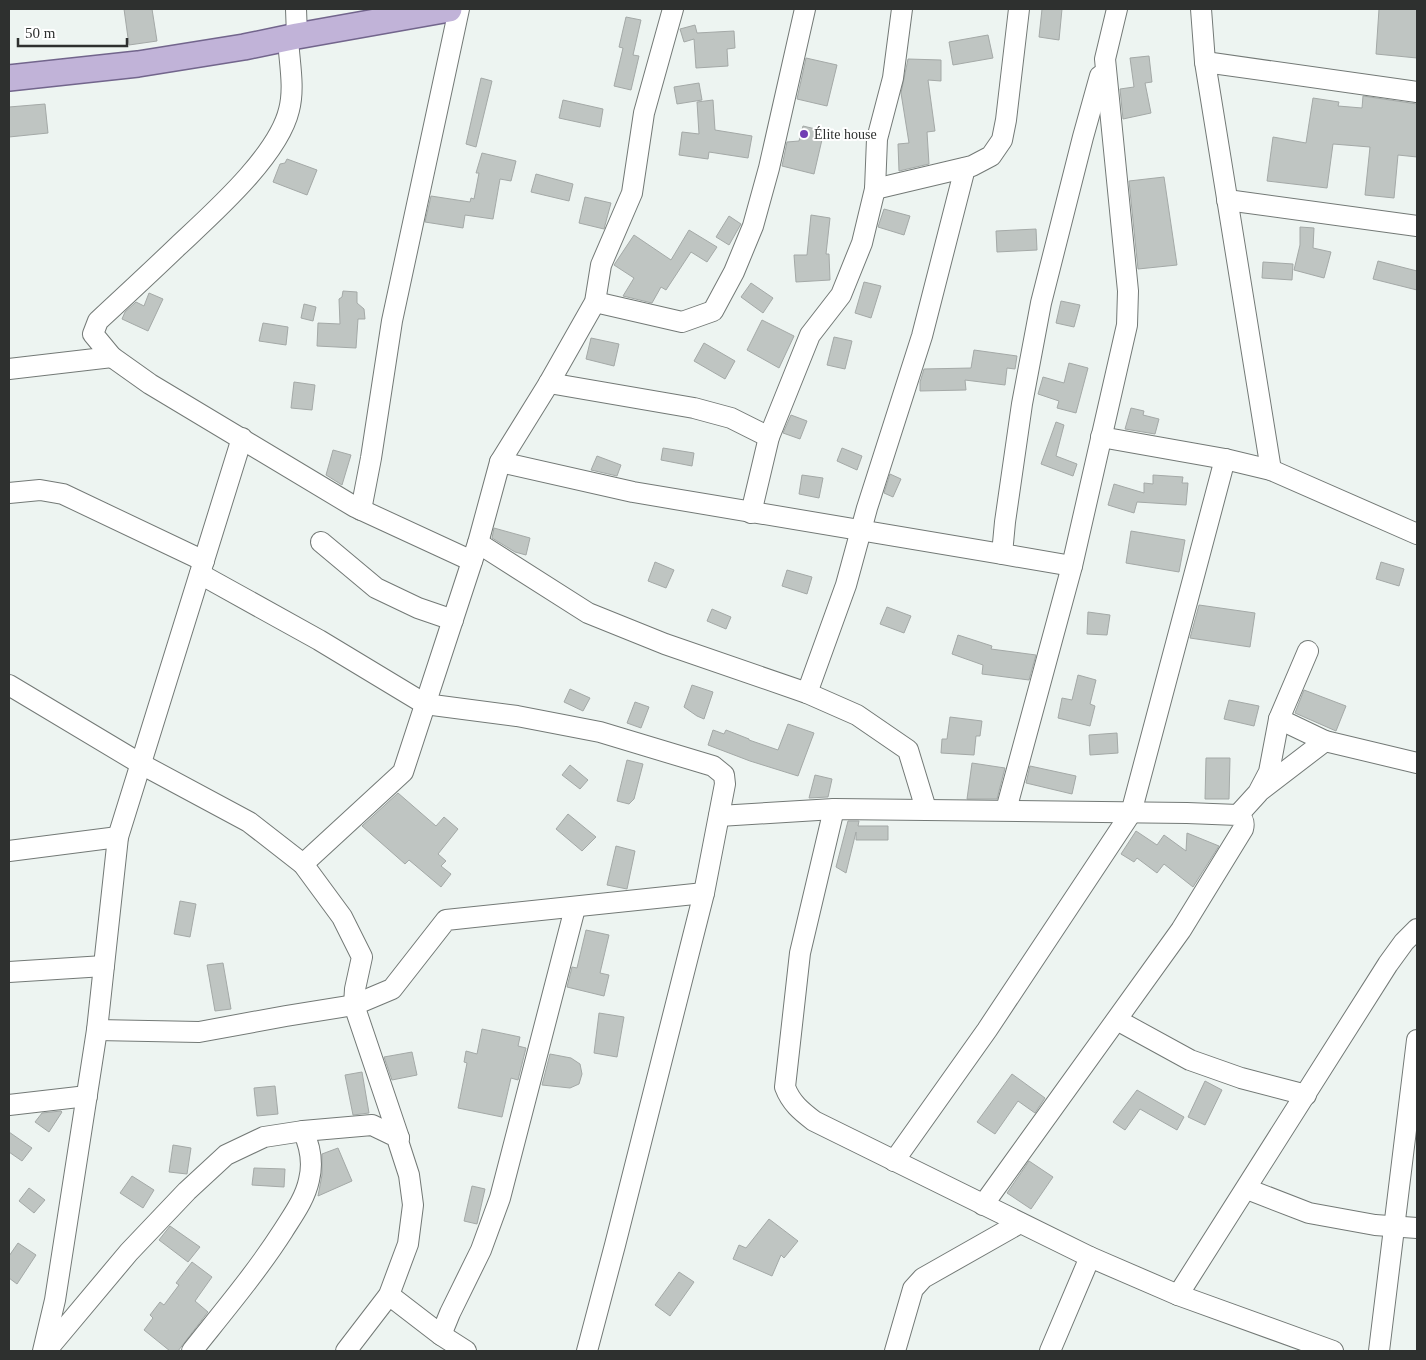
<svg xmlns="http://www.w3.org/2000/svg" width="1426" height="1360" font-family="'Times New Roman',serif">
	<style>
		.building { fill: #bfc5c2; stroke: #a4a9a7 }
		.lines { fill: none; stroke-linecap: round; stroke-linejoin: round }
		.minor-casing { stroke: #737976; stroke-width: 22 }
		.major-casing { stroke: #72658c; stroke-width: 28 }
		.minor { stroke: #fff; stroke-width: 20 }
		.major { stroke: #c1b3d8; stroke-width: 25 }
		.poi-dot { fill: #713cb3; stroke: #fff; stroke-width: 2 }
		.labels { text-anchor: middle; stroke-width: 4; stroke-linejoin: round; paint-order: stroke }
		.poi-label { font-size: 14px; fill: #2e302f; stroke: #fff; text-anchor: start }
	</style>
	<rect width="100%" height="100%" fill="#edf4f1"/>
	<g class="building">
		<path d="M124,9H152L157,41L129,45Z"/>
		<path d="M1042,9H1062L1059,40L1039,37Z"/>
		<path d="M1379,9H1417V58L1376,54Z"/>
		<path d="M626,17L641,20L633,55L639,56L631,90L614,86L623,48L619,47Z"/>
		<path d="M695,25L697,33L734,31L735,48L727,49L728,66L696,68L694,39L684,42L680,29Z"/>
		<path d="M988,35L993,58L953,65L949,42Z"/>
		<path d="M1149,56L1152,82L1145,83L1151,113L1123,119L1120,89L1134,87L1130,58Z"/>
		<path d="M806,58L837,65L827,106L797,99Z"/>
		<path d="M908,59L941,60V81L928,80L935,131L927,132L929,164L899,171L898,144L909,143L901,93Z"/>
		<path d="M481,78L492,81L476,147L466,144Z"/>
		<path d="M699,83L702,100L677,104L674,87Z"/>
		<path d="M1363,96L1417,104V157L1398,155L1394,198L1365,195L1370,147L1333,144L1327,188L1267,181L1273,137L1306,143L1313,98L1339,102L1338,106L1362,108Z"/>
		<path d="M563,100L603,109L600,127L559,118Z"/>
		<path d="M713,100L715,130L752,136L748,158L709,152L708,159L679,155L682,132L699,134L697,102Z"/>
		<path d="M45,104L48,133L9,137V107Z"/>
		<path d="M803,126L824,131L814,174L782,166L787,142L799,141Z"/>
		<path d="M482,153L516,161L511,181L500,179L493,219L465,215L463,228L425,222L431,196L470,202L471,198L474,199L479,173H476Z"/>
		<path d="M287,159L317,170L307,195L273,182L280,164L285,163Z"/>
		<path d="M536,174L573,184L569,201L531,192Z"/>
		<path d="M1164,177L1177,265L1138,269L1129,181Z"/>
		<path d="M585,197L611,203L604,229L579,223Z"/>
		<path d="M884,209L910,216L904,235L878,227Z"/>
		<path d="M811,215L830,218L826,254H829L830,280L796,282L794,255H807Z"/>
		<path d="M729,216L741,224L729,245L716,237Z"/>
		<path d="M1300,227L1314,228L1313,248L1331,252L1324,278L1294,270L1300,245Z"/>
		<path d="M1036,229L1037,250L997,252L996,231Z"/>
		<path d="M689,230L717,247L707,262L691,252L666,290L661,287L652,303L623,296L634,278L614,265L634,235L671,260Z"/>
		<path d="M1378,261L1417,271V290L1373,279Z"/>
		<path d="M1263,262L1293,264L1292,280L1262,278Z"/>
		<path d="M864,282L881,286L871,318L855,313Z"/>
		<path d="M751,283L773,298L763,313L741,297Z"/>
		<path d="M343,291L357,292V303L364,309L365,319H358L356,348L317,346L318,323L340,324L339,299L342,297Z"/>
		<path d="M149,293L163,299L148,331L122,319L125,312L136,302L144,306Z"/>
		<path d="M1061,301L1080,305L1074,327L1056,323Z"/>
		<path d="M304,304L316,307L313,321L301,318Z"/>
		<path d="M762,320L794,336L779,368L747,350Z"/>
		<path d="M263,323L288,327L286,345L259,341Z"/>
		<path d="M834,337L852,341L845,369L827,365Z"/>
		<path d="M591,338L619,344L614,366L586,359Z"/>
		<path d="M704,343L735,361L725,379L694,361Z"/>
		<path d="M974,350L1017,356L1015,369L1007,368L1005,385L965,380L966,390L920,391V382L924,369L971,368Z"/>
		<path d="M1069,363L1088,368L1076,413L1057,408L1059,401L1038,394L1043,377L1064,383Z"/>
		<path d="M294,382L315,385L312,410L291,408Z"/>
		<path d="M1131,408L1144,411L1143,415L1159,419L1155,434L1125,429Z"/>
		<path d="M791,415L807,421L800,439L783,433Z"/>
		<path d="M1056,422L1064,425L1056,456L1077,464L1073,476L1041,464Z"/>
		<path d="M663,448L694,453L692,466L661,460Z"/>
		<path d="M842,448L862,456L857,470L837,461Z"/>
		<path d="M333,450L351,455L342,485L326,475Z"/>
		<path d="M597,456L621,465L617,476L591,470Z"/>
		<path d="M890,474L901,479L893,497L884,493Z"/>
		<path d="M802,475L823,478L819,498L799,494Z"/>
		<path d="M1153,475L1183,477L1182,483H1188L1186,505L1137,502L1134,513L1108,505L1114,484L1144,493V483L1153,484Z"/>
		<path d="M494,528L530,538L526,555L515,552L492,538Z"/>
		<path d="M1131,531L1185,540L1179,572L1126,563Z"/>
		<path d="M655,562L674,570L666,588L648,581Z"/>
		<path d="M1381,562L1404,569L1399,586L1376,579Z"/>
		<path d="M787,570L812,577L807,594L782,586Z"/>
		<path d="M1199,605L1255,613L1250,647L1190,638Z"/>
		<path d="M887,607L911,616L904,633L880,624Z"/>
		<path d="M712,609L731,617L726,629L707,621Z"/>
		<path d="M1088,612L1110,615L1107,635L1087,634Z"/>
		<path d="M958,635L992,646L991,649L1036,655L1029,680L982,674L983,665L952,654Z"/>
		<path d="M1078,675L1096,680L1090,704L1095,706L1090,726L1058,718L1062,698L1072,700Z"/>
		<path d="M692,685L713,692L704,719L697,716L684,707Z"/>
		<path d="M570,689L590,698L583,711L564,702Z"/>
		<path d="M1304,690L1346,706L1336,731L1295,713Z"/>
		<path d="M1229,700L1259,706L1254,726L1224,719Z"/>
		<path d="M635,702L649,707L641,728L627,723Z"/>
		<path d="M950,717L982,721L980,736H976L974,755L941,753L942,739H947Z"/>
		<path d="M788,724L814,733L798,776L750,761L708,745L713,730L724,734L726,730L749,739V740L778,750Z"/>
		<path d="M1117,733L1118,753L1090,755L1089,735Z"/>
		<path d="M1206,758H1230L1229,799H1205Z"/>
		<path d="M627,760L643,764L634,799L629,804L617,801Z"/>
		<path d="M972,763L1005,768L997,799H967Z"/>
		<path d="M570,765L588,780L580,789L562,775Z"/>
		<path d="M1030,766L1076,776L1072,794L1026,783Z"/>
		<path d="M815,775L832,779L828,797L809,798Z"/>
		<path d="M398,793L436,826L444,817L458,829L438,854L446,861L441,866L451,874L441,887L409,860L405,864L362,826Z"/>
		<path d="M568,814L596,837L582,851L556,829Z"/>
		<path d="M848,821H859L858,826H888V840H856V832L846,873L836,867Z"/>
		<path d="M1136,831L1157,845L1164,835L1186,851L1187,833L1219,846L1193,887L1164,864L1157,873L1137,858L1134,862L1121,854Z"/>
		<path d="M616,846L635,851L627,889L607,885Z"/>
		<path d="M180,901L196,904L190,937L174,934Z"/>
		<path d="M586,930L609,935L600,973L609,975L604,996L567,987L572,967L577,968Z"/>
		<path d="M223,963L231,1009L215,1011L207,965Z"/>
		<path d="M599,1013L624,1017L617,1057L594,1053Z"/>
		<path d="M482,1029L520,1037L518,1046L526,1048L518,1080L511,1078L502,1117L458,1108L467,1063L464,1062L466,1051L477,1054Z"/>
		<path d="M412,1052L417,1075L392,1080L384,1057Z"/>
		<path d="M550,1054L571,1058L580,1064L582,1074L579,1084L570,1088L542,1085Z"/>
		<path d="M362,1072L369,1113L353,1115L345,1075Z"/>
		<path d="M1012,1074L1045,1098L1035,1113L1018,1101L995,1134L977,1122Z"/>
		<path d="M1205,1081L1222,1090L1205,1125L1188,1117Z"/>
		<path d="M275,1086L278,1114L257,1116L254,1088Z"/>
		<path d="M1137,1090L1184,1117L1177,1130L1140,1109L1125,1130L1113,1122Z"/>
		<path d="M61,1111L62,1112L49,1132L35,1122L42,1113Z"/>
		<path d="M9,1132L32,1148L22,1161L9,1152Z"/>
		<path d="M173,1145L191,1148L187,1174L169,1172Z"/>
		<path d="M338,1148L352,1181L318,1196L322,1175V1154Z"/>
		<path d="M1029,1161L1053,1177L1031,1209L1007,1193Z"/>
		<path d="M254,1168L285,1169L284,1187L252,1185Z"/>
		<path d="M132,1176L154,1190L143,1208L120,1193Z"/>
		<path d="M472,1186L485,1189L477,1224L464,1221Z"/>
		<path d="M29,1188L45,1200L34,1213L19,1201Z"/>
		<path d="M769,1219L798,1241L784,1258L781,1255L772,1276L733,1259L739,1245L746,1248Z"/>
		<path d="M170,1226L200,1247L188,1262L159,1240Z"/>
		<path d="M18,1243L36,1255L17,1284L9,1278V1256Z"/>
		<path d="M192,1262L212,1277L195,1301L208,1312L178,1351H170L144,1330L153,1318L150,1315L160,1302L164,1305L179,1285L176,1283Z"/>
		<path d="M679,1272L694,1282L670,1316L655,1305Z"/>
	</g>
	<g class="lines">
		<defs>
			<g id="minor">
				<path d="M296,9L297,36"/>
				<path d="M1201,9L1205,62L1271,470"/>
				<path d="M288,38C289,61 295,87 289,110C278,156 213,213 178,246C152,271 125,296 98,321L93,334L112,357L150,384L355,507L472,561"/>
				<path d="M1205,62L1417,92"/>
				<path d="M875,189L972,166L991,156L1002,140L1006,120L1019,9"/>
				<path d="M1227,200L1417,226"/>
				<path d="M595,302L682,322L713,311L734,272L753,226L769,168L805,9"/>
				<path d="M9,369L112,357"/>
				<path d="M549,383L694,408L731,418L769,437"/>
				<path d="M1101,437L1225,459L1271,470L1417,534"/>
				<path d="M500,462L633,492L1002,554"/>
				<path d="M9,493L40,490L63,494L204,561"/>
				<path d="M361,510L371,458L392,321L459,9"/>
				<path d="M751,513L769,437L810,335L841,295L862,243L875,189L877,139L893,78L902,9"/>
				<path d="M321,542L376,588L418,608L453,620"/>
				<path d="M478,543L588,613L665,644L807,693L857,715L908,750L926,809"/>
				<path d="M1072,566L1002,554L1005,522L1022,404L1041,303L1083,137L1100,76"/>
				<path d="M200,574L319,640L425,704L517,716L600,732L713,766L724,775L725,784L704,893L615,1245L587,1351"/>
				<path d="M9,685L141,764L249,822L303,864L342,917L362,957L355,989L354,1005L399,1138"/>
				<path d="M807,693L846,585L867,508L922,336L965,168"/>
				<path d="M1279,719L1325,741L1417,763"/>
				<path d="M1261,790L1325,741"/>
				<path d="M834,809L800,953L785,1087C791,1103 801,1111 814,1121L1090,1257L1178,1295L1333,1351"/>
				<path d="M1006,810L1072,566L1127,325L1128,291L1105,59L1117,9"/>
				<path d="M1238,815L1258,793L1269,772L1279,719L1308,651"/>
				<path d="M719,816L834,809L1187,813L1238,815C1243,819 1245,822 1243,829L1181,930L983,1205"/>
				<path d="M9,851L118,837"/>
				<path d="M303,864L403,772L478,543L500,462L549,383L595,302L601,265L632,193L644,113L673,9"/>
				<path d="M9,972L104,966"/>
				<path d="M1117,1020L1190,1060L1241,1078L1306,1095"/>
				<path d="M97,1030L199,1032L286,1016L354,1005L392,989L446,920L704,893"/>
				<path d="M9,1105L87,1096"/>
				<path d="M894,1161L987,1030L1131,813L1225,459"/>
				<path d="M1247,1189L1309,1213L1375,1225L1417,1228"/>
				<path d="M389,1295L441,1335L466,1351"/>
				<path d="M1178,1295L1388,964L1404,942L1417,929"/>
				<path d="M441,1335L450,1313L481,1250L500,1198L575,908"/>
				<path d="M43,1351L55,1300L97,1030L118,837L242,438"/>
				<path d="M46,1351L129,1252L187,1191L226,1155L264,1137L303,1131L372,1125L399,1138H397L409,1175L413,1205L408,1244L389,1295L346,1351"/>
				<path d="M192,1351C223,1312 256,1273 283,1231C293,1215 305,1199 309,1180C313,1164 310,1146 303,1131"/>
				<path d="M895,1351L913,1289L923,1278L1020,1223"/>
				<path d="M1050,1351L1090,1257"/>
				<path d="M1379,1351L1417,1040"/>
			</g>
			<path id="major" d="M9,78L138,64L244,47L297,36L449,9"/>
		</defs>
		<use href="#minor" class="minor-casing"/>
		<use href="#major" class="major-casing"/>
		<use href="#minor" class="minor"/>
		<use href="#major" class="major"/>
	</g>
	<circle class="poi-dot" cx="804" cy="134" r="5"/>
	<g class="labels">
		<g class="poi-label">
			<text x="814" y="139">Élite house</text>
		</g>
	</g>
	<rect width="1426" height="1360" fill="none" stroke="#2e302f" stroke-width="20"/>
	<path d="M18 38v8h109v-8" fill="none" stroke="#2e302f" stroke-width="2.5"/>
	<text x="25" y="38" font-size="15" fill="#2e302f" stroke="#ffffff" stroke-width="4" paint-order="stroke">50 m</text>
</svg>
